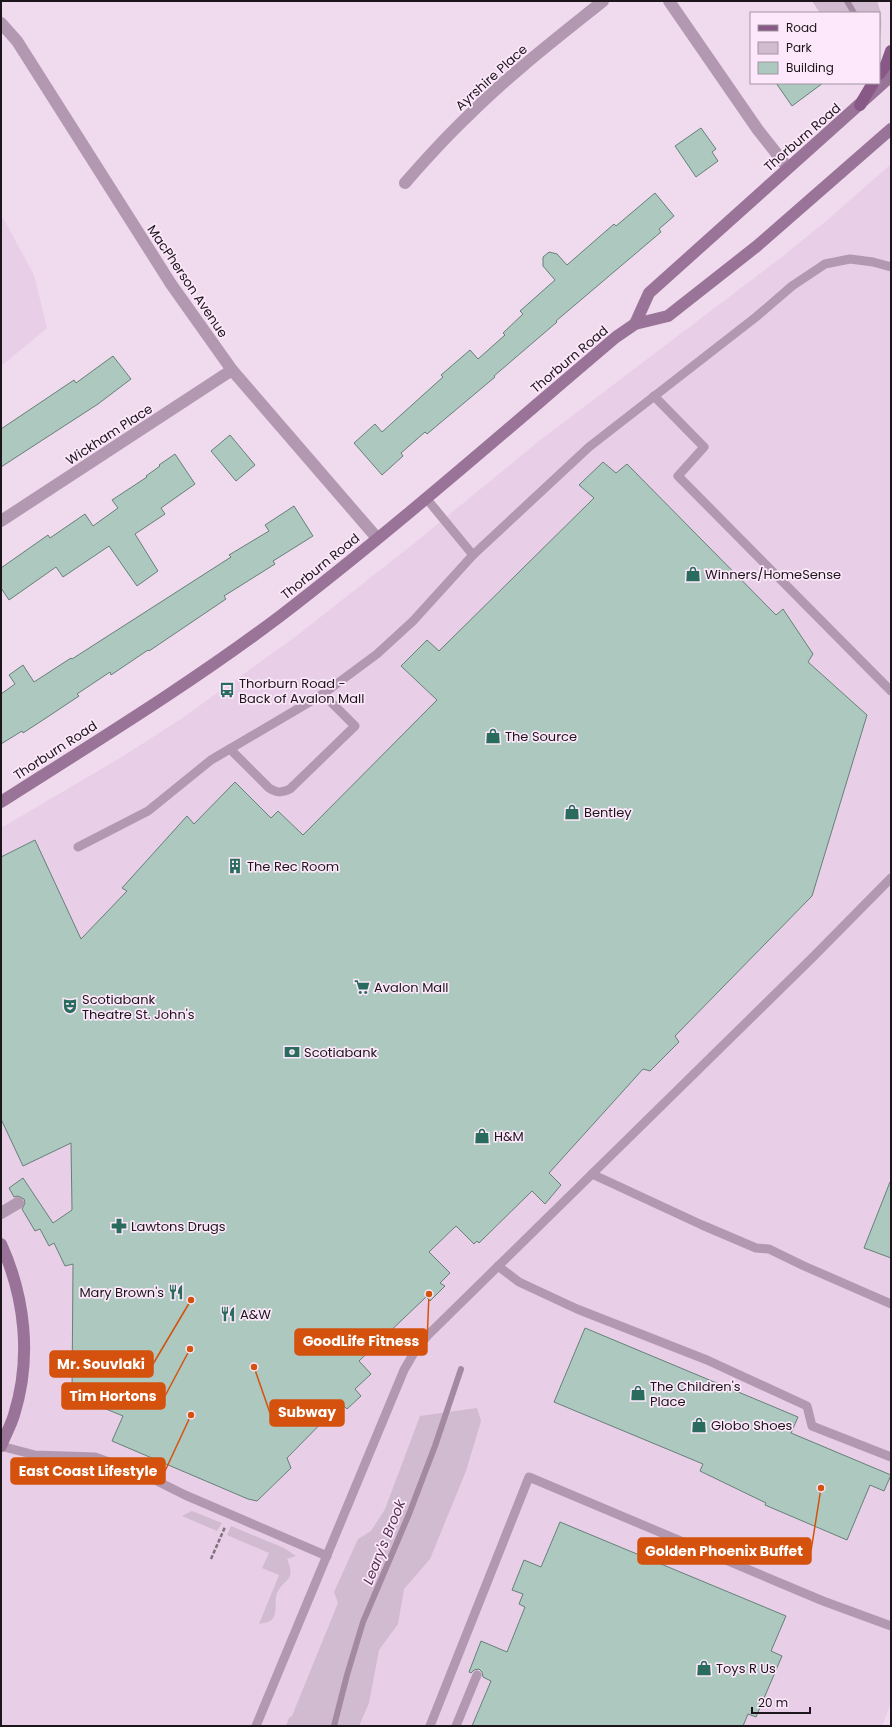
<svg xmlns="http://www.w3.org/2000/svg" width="892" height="1727" font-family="Poppins,sans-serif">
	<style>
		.built { fill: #e8cfe7 }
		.green { fill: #d1bbd0 }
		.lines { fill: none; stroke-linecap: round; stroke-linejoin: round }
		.stream { stroke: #a38aa2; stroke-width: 6 }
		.building { fill: #acc8bf; stroke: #668078 }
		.path { stroke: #7f727d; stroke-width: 2.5; stroke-dasharray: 4 2; stroke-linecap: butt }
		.lane { stroke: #b298b1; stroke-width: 9 }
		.street { stroke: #b298b1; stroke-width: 12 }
		.secondary { stroke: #9a7398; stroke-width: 12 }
		.primary { stroke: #885986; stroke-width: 12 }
		.labels { text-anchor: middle; stroke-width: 3.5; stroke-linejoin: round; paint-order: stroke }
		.street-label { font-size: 13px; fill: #1c151b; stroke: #fce8fa }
		.poi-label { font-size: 13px; fill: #1c151b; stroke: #fce8fa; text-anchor: start }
		.water-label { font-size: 14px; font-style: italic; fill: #563254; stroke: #fce8fa }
		.leader { fill: none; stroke: #d4520e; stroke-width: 1.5 }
		.callout-dot { fill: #d4520e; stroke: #fce8fa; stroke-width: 1.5 }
		.callout { fill: #d4520e; stroke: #d4520e; stroke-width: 1.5 }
		.callout-label { font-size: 14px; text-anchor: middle; font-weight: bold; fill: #fff }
	</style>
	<rect width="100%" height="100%" fill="#efdbed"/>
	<g class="built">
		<path d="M891,164V1703L882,1726H1V828L120,758L181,719L295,637L417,541L539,441L778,260L825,222Z"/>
		<path d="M1,214L34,275L47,328L1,366Z"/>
	</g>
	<g class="green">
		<path d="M812,1H877C883,15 882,27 879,42V13H820Z"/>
		<path d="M477,1408L481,1421L466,1471L430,1559L404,1589L398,1624L379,1650L369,1703L359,1726H286L289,1718L292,1716L338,1603L334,1592L358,1539L371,1531L385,1509L420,1416Z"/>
		<path d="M192,1511L222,1523L217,1531L182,1516Z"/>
		<path d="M231,1526L284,1548L296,1556L287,1559C298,1584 280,1578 276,1597C275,1604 277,1612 273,1618C271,1622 264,1623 259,1624L279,1575L262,1568L269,1553L227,1535Z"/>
	</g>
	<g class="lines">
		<g class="stream">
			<path d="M847,1L854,13"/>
			<path d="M334,1726L347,1675L363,1622L409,1514L435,1446L461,1369"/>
		</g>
	</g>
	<g class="building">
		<path d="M776,83H823L792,106Z"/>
		<path d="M701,128L716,149L712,152L718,161L696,177L675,146Z"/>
		<path d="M655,193L674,216L659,229L661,232L556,321L557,322L494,376L495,377L427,434L425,432L401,453L403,456L382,475L354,443L375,424L382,432L443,377L441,375L470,350L478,359L505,335L503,333L523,314L520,311L555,280L543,266V257L549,252L557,254L567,265L614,224L616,226Z"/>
		<path d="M113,356L131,379L98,404L1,467V429L74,380L76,383Z"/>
		<path d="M230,435L255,465L236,481L211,451Z"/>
		<path d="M175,454L195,484L161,508L165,514L135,534L158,571L137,586L109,546L63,577L56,567L9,600L1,588V568L48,535L50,538L85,514L93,526L118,508L112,500L147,477L146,476L160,466L159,465Z"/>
		<path d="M603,462L616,473L627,464L776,615L783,609L813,654L808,662L867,715L812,896L675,1036L679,1042L650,1071L643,1069L549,1173L561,1185L545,1204L532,1191L479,1243L477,1241L474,1244L456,1226L429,1252L450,1273L440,1283L445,1286L430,1301L426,1297L359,1361L371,1374L355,1389L361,1396L347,1409L341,1403L287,1458L291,1468L257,1501L248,1499L112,1441L123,1416L72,1395L73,1264L65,1266L54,1243L49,1246L40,1229L35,1231L22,1209L25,1203L24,1199L18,1196L14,1197L9,1188L23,1178L53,1223L72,1210L71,1143L23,1166L1,1119V857L35,840L81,939L127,891L122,888L187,816L194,824L235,782L271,818L278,811L303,835L437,700L401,666L427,640L439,651L594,498L579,485Z"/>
		<path d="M294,506L313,536L273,561L275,564L224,596L226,599L149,651L148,650L111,675L110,672L77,694L79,696L46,718L23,733L22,731L1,744V694L15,684L9,675L23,665L34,682L71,658L72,659L231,557L229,555L269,531L265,525Z"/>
		<path d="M890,1182H891V1258L864,1248Z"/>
		<path d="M585,1328L798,1417L791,1433L891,1475L884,1491L870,1485L847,1540L765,1505L766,1503L700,1471L703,1464L554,1402Z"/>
		<path d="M560,1522L786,1616L771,1651L782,1656L756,1717L748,1714L743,1726H472L491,1681L483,1677L482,1672L479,1669L474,1670L471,1673L469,1672L481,1641L507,1652L525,1607L519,1604L523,1594L512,1590L524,1560L541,1567Z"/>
	</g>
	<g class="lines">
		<path class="path" d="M211,1559L225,1527"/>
		<g class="lane">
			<path d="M654,396L704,447L678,476L891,691"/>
			<path d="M426,498L473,555L589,447L756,317L792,286L825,264L850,259L873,262L891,267"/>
			<path d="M230,749L269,788C277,793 281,793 290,789L355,726L323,694"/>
			<path d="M78,847L148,811L211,760L323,694L377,654L413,621L473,555"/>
			<path d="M592,1174L702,1225L756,1248L769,1249L804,1266L891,1304"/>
			<path d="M498,1266L519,1282L577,1309L707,1360L807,1406L812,1426L891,1457"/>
			<path d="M1,1446L35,1455L95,1457L143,1474L185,1495L327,1556"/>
			<path d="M256,1726L404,1370L415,1351L428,1335L813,957L891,878"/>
			<path d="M430,1726L529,1477L823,1601L891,1626"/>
			<path d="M456,1726L477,1675"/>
		</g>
		<g class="street">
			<path d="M669,1L758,130L788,168"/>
			<path d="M1,23L17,41L171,284L232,370L377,538"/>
			<path d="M405,183C425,160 446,137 468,116C510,74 557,38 603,1"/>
			<path d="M1,521L232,370"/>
			<path d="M1,1213L18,1203"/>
		</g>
		<g class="secondary">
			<path d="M635,324L649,293L891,76"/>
			<path d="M1,802C95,742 190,684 279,617C395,528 505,431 616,337L635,324L668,316L757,246L891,129"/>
			<path d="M1,1244C25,1297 32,1358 14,1415C11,1425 5,1436 1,1446"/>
		</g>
		<g class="primary">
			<path d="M879,74L886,65L891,51"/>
			<path d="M860,105L873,83"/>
		</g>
	</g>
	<defs>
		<symbol id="shop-bare" viewBox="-9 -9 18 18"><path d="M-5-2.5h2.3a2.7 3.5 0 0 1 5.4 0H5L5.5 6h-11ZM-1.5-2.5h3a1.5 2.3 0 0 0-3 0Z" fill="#296b5c" stroke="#fce8fa" stroke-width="2.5" paint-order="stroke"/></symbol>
		<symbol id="bus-bare" viewBox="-9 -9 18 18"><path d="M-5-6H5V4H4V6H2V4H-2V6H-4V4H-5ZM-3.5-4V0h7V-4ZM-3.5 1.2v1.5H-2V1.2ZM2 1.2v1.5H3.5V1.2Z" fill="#296b5c" stroke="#fce8fa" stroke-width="2.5" paint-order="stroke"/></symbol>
		<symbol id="building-bare" viewBox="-9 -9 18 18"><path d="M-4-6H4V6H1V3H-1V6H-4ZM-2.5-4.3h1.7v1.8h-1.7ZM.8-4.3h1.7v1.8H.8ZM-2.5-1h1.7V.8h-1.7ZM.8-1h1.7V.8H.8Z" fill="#296b5c" stroke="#fce8fa" stroke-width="2.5" paint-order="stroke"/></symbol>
		<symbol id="supermarket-bare" viewBox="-9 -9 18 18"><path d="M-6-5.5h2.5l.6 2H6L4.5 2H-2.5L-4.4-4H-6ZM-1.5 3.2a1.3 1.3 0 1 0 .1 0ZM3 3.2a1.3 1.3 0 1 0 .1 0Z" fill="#296b5c" stroke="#fce8fa" stroke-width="2.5" paint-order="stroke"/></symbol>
		<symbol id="theatre-bare" viewBox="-9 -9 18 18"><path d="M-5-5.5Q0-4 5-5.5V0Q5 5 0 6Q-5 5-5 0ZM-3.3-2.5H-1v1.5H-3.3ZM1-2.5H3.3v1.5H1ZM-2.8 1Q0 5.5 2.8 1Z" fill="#296b5c" stroke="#fce8fa" stroke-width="2.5" paint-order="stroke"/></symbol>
		<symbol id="bank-bare" viewBox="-9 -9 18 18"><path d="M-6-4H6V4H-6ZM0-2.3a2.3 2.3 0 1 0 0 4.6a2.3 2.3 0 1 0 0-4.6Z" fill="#296b5c" stroke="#fce8fa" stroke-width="2.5" paint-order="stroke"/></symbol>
		<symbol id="pharmacy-bare" viewBox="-9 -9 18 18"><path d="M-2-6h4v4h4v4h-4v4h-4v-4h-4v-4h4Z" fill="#296b5c" stroke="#fce8fa" stroke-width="2.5" paint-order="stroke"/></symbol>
		<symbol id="restaurant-bare" viewBox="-9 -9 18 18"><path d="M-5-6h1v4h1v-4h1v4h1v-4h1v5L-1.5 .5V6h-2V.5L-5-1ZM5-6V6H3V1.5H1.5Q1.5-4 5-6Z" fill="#296b5c" stroke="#fce8fa" stroke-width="2.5" paint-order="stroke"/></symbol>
	</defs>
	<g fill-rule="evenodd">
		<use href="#shop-bare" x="682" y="563" width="22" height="22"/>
		<use href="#bus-bare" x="216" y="679" width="22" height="22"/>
		<use href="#shop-bare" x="482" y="725" width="22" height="22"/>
		<use href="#shop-bare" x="561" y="801" width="22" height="22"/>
		<use href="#building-bare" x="224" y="855" width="22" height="22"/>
		<use href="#supermarket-bare" x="351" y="976" width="22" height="22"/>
		<use href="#theatre-bare" x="59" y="995" width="22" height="22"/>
		<use href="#bank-bare" x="281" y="1041" width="22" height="22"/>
		<use href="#shop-bare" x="471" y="1125" width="22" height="22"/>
		<use href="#pharmacy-bare" x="108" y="1215" width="22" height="22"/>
		<use href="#restaurant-bare" x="165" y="1281" width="22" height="22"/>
		<use href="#restaurant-bare" x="217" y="1303" width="22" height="22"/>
		<use href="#shop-bare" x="627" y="1382" width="22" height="22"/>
		<use href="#shop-bare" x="688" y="1414" width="22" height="22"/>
		<use href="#shop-bare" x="693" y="1657" width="22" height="22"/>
	</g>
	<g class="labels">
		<g class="street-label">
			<text transform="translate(491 77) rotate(-42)" y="5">Ayrshire Place</text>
			<text transform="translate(802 137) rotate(-41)" y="5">Thorburn Road</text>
			<text transform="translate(188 281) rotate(56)" y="5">MacPherson Avenue</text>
			<text transform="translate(569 359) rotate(-40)" y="5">Thorburn Road</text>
			<text transform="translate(109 434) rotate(-33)" y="5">Wickham Place</text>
			<text transform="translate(320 566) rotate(-39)" y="5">Thorburn Road</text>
			<text transform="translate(55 750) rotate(-33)" y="5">Thorburn Road</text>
		</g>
		<g class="poi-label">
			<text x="705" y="579">Winners/HomeSense</text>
			<text x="239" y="688">Thorburn Road -<tspan x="239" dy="15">Back of Avalon Mall</tspan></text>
			<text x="505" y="741">The Source</text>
			<text x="584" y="817">Bentley</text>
			<text x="247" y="871">The Rec Room</text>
			<text x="374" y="992">Avalon Mall</text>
			<text x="82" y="1004">Scotiabank<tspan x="82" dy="15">Theatre St. John's</tspan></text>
			<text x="304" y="1057">Scotiabank</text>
			<text x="494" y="1141">H&amp;M</text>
			<text x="131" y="1231">Lawtons Drugs</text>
			<text x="164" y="1297" text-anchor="end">Mary Brown's</text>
			<text x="240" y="1319">A&amp;W</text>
			<text x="650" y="1391">The Children's<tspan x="650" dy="15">Place</tspan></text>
			<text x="711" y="1430">Globo Shoes</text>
			<text x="716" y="1673">Toys R Us</text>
		</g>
		<g class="water-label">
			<text transform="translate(384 1542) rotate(-68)" y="5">Leary's Brook</text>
		</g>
	</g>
	<path class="leader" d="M429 1294L427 1342M191 1300L153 1364M190 1349L165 1396M254 1367L270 1413M191 1415L165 1471M821 1488L811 1551"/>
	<g class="callout-dot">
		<circle cx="429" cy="1294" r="4"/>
		<circle cx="191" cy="1300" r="4"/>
		<circle cx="190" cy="1349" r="4"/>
		<circle cx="254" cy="1367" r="4"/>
		<circle cx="191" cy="1415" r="4"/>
		<circle cx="821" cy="1488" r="4"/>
	</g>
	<g class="callout">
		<rect x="295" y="1329" width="132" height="26" rx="4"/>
		<rect x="50" y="1351" width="103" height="26" rx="4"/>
		<rect x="62" y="1383" width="103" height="26" rx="4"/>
		<rect x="270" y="1400" width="74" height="26" rx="4"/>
		<rect x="11" y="1458" width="154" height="26" rx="4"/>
		<rect x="638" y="1538" width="173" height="26" rx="4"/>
	</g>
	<g class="callout-label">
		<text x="361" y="1346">GoodLife Fitness</text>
		<text x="101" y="1369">Mr. Souvlaki</text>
		<text x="113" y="1401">Tim Hortons</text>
		<text x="307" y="1417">Subway</text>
		<text x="88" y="1476">East Coast Lifestyle</text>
		<text x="724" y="1556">Golden Phoenix Buffet</text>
	</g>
	<rect width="892" height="1727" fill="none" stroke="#1c151b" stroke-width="4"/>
	<rect x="750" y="12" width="130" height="72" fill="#fce8fa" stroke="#a294a1"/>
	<rect x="758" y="25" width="20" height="6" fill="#885986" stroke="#a294a1"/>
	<text x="786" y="32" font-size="12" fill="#1c151b">Road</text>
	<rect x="758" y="42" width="20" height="12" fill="#d1bbd0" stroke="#a294a1"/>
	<text x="786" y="52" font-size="12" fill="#1c151b">Park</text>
	<rect x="758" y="62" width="20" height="12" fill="#acc8bf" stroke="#a294a1"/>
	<text x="786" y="72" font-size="12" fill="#1c151b">Building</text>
	<path d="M752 1707v6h58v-6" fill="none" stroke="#1c151b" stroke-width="2"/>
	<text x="758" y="1707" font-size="12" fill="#1c151b" stroke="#fce8fa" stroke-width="3" paint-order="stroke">20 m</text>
</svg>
